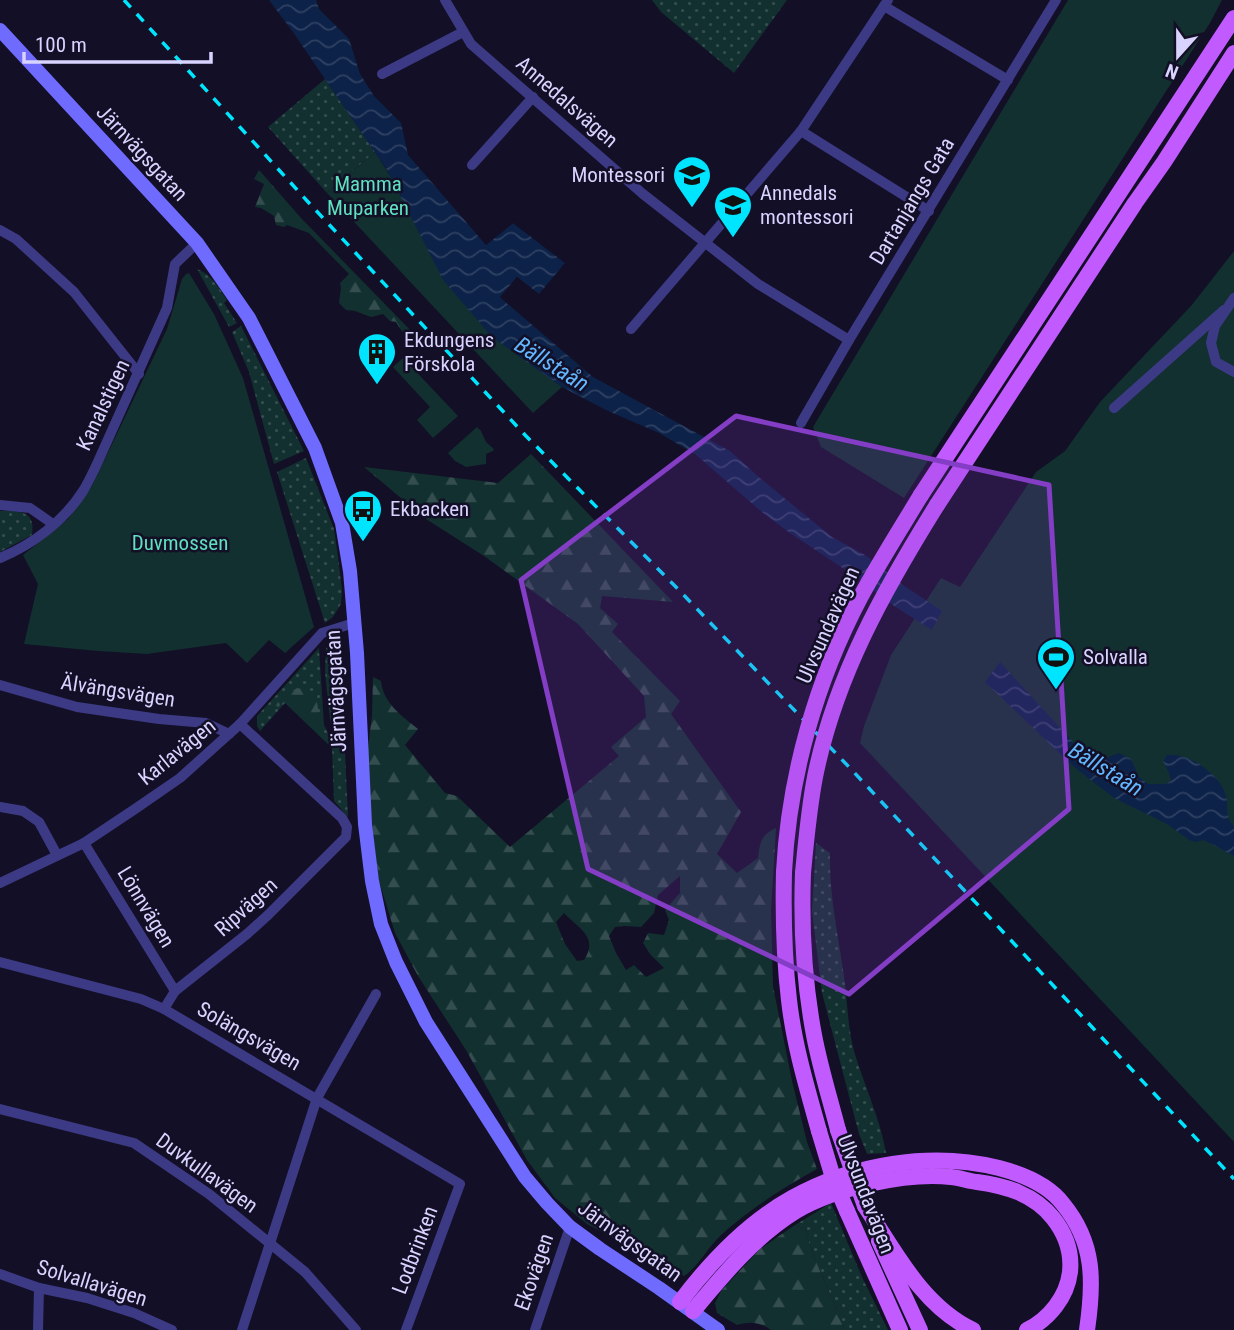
<svg xmlns="http://www.w3.org/2000/svg" width="1234" height="1330" font-family="'Roboto Condensed',sans-serif">
	<style>
		.grass { fill: url(#grass-dots) }
		.forest { fill: url(#forest-firs); fill-rule: evenodd }
		.green { fill: #12302f }
		.water { fill: url(#water-waves) }
		.pier { fill: #130f26 }
		.lines { fill: none; stroke-linecap: round; stroke-linejoin: round }
		.street { stroke: #3d3a85; stroke-width: 10 }
		.secondary { stroke: #6f6bff; stroke-width: 14 }
		.primary { stroke: #c25bff; stroke-width: 16 }
		.rail { stroke: #00e5ff; stroke-width: 3.5; stroke-dasharray: 10 9; stroke-linecap: butt }
		.primary-bridge { stroke: #c25bff; stroke-width: 16 }
		.marked { fill: #843dc5; fill-opacity: 0.2; stroke: #843dc5; stroke-width: 5; stroke-linejoin: round }
		.labels { text-anchor: middle; stroke-width: 5; stroke-linejoin: round; paint-order: stroke }
		.street-label { font-size: 21px; fill: #d9d4ff; stroke: #130f26 }
		.poi-label { font-size: 21px; fill: #d9d4ff; stroke: #130f26; text-anchor: start }
		.park-label { font-size: 21px; fill: #5fe0c0; stroke: #130f26 }
		.water-label { font-size: 23px; font-style: italic; fill: #62b6ff; stroke: #130f26 }
	</style>
	<defs>
		<pattern id="grass-dots" width="8" height="8" patternUnits="userSpaceOnUse" patternTransform="scale(1.75)"><rect width="8" height="8" fill="#12302f"/><path d="M2 2h.1M6 6h.1" fill="none" stroke="#344d4e" stroke-width="1.8" stroke-linecap="round"/></pattern>
		<pattern id="forest-firs" width="22" height="20" patternUnits="userSpaceOnUse" patternTransform="scale(1.75)"><rect width="22" height="20" fill="#12302f"/><path d="M5 1l3.5 6h-7zM16 11l3.5 6h-7z" fill="#344d4e"/></pattern>
		<pattern id="water-waves" width="16" height="10" patternUnits="userSpaceOnUse" patternTransform="scale(1.75)"><rect width="16" height="10" fill="#0c2248"/><path d="M0 5q4-4 8 0t8 0" fill="none" stroke="#2f4163"/></pattern>
	</defs>
	<rect width="100%" height="100%" fill="#130f26"/>
	<g class="grass">
		<path d="M652,0H787L734,73L661,12Z"/>
		<path d="M325,79L375,152L327,193L268,127Z"/>
		<path d="M197,269C211,274 219,288 227,300L224,303L237,323L229,327Z"/>
		<path d="M241,326L304,451L274,464L249,372L232,332Z"/>
		<path d="M306,458L334,529L338,557L342,591L341,604L333,617L325,623L277,472Z"/>
		<path d="M0,511C19,511 36,510 32,535L0,552Z"/>
		<path d="M331,646C347,654 332,669 332,682C331,701 338,721 342,740L334,729L330,720L325,672L326,648Z"/>
		<path d="M319,648L324,725L329,735L345,753L348,817L334,801L332,748L285,703L260,731L257,726V716Z"/>
		<path d="M816,843L830,853C829,895 838,934 844,976C847,999 848,1029 854,1051C864,1085 880,1118 886,1153L867,1154L859,1134L822,993L812,911Z"/>
		<path d="M831,1203L862,1277L888,1330H844C833,1295 814,1264 805,1229L795,1225Z"/>
	</g>
	<g class="forest">
		<path d="M259,170L301,218L416,336C404,336 402,332 396,322L390,321L383,314L371,317L355,311L346,310L339,303L341,288L340,283L349,274L309,233L287,225L284,227L276,225L274,216L261,208L255,207L264,184L254,179Z"/>
		<path d="M531,454L673,602L602,596L600,608L618,624L612,632L680,701L671,714L741,812L717,854L737,873L758,858C760,842 761,835 776,828L771,910L773,986L792,1081L807,1142L817,1169C782,1188 750,1209 721,1235C707,1248 699,1266 684,1276L587,1224L555,1198L527,1160L466,1050L418,976L395,933L379,881L368,794L367,757L372,715L373,677L381,681C383,703 402,716 418,729L405,745L445,793L457,796L510,847L619,756L611,747L646,717L644,696L578,624L484,556L426,519L364,467L498,483ZM680,876V893L665,910L669,920L664,935L648,933L643,943L650,954L664,968L646,977L634,965L626,970L616,953L609,936L615,927L625,926L641,927L654,913L658,895ZM564,913C579,929 599,937 584,960L577,961L565,944L556,922Z"/>
		<path d="M302,688L315,693C319,709 319,722 325,736L319,733L287,699L278,707L275,705L276,698L290,690Z"/>
		<path d="M795,1225L805,1229C814,1264 833,1295 844,1330H771C759,1322 750,1321 737,1325L717,1313L715,1303L721,1291L760,1249Z"/>
	</g>
	<g class="green">
		<path d="M1068,0H1222L1210,23L904,498L821,447L813,427Z"/>
		<path d="M375,152L492,336L562,387L533,413L327,193Z"/>
		<path d="M1234,251V1142L860,743L864,726L891,655L941,578L960,587L1036,472L1065,451L1100,402L1191,306Z"/>
		<path d="M189,273L214,314L243,378L314,627L285,653L269,640L247,663L226,643L147,654L98,651L24,644L38,584L23,555L68,519L92,486L167,329L182,279L186,274Z"/>
		<path d="M403,358L458,416L433,438L417,420L430,407L393,367Z"/>
		<path d="M477,427L481,431L486,442L494,449L493,451L486,454V464L466,467L455,461L448,453Z"/>
	</g>
	<g class="water">
		<path d="M269,0H316L319,9L349,39L360,74L374,96L401,123L408,155L486,245L513,223L566,263L539,295L517,277L501,297L509,305L593,377L730,451L760,478L832,537L865,555L903,585L942,611L932,630L891,604L853,575L790,533L763,513L695,454L659,433L606,410L562,387L492,337L443,280L387,170L293,32Z"/>
		<path d="M1000,662L1085,755L1092,759L1099,758L1103,759L1119,753L1131,759L1139,777L1148,784H1165L1171,781L1169,773L1163,761L1167,755C1189,752 1221,775 1226,796C1228,803 1226,812 1229,819C1232,826 1232,820 1234,828C1234,836 1234,847 1234,856L1204,840L1195,842L1189,840L1167,824L1114,798L1074,767L985,682Z"/>
	</g>
	<path class="pier" d="M514,219L568,260L569,263L540,298H537L518,282L505,297L511,303L509,305L500,297L517,277L539,294L565,263L513,223L486,245L475,232L477,230L486,240L511,220Z"/>
	<g class="lines">
		<g class="street">
			<path d="M445,0L471,44L643,194L758,284L849,340"/>
			<path d="M884,6L1008,80"/>
			<path d="M382,74L463,32"/>
			<path d="M801,131L929,211"/>
			<path d="M472,165L533,97"/>
			<path d="M0,230L16,239L74,292L139,374"/>
			<path d="M1234,298L1215,326L1211,343L1216,362L1234,372"/>
			<path d="M631,329L801,131L888,0"/>
			<path d="M1114,408L1224,310"/>
			<path d="M801,423L849,340L1056,0"/>
			<path d="M0,505L30,508L53,524"/>
			<path d="M0,558C32,545 64,521 83,491C88,483 92,474 96,466L167,308L175,264L197,243"/>
			<path d="M0,685L77,707L159,719L206,723L229,734"/>
			<path d="M0,807L23,811L39,822L57,855"/>
			<path d="M84,843L175,991"/>
			<path d="M0,883L84,843L135,809L180,778L240,724L322,633L354,623"/>
			<path d="M0,962L141,999L164,1009L460,1184L406,1330"/>
			<path d="M164,1009L175,991L247,934L268,915L346,837L347,827L342,818L240,724"/>
			<path d="M0,1109L134,1143L209,1194L305,1272L356,1330"/>
			<path d="M0,1274L39,1288L87,1298L134,1313L172,1330"/>
			<path d="M38,1330L39,1288"/>
			<path d="M242,1330L317,1098L376,994"/>
			<path d="M535,1330L570,1227"/>
		</g>
		<path class="secondary" d="M0,30L197,243L249,318L315,448L342,523L350,571L357,653L365,824L372,881L381,924L396,962L426,1022L525,1177L547,1203L570,1227L600,1249L659,1288L718,1330"/>
		<g class="primary">
			<path d="M921,495L1234,18"/>
			<path d="M937,505L1135,203L1164,162L1234,53"/>
			<path d="M784,872C783,915 784,958 789,1000C794,1045 807,1088 819,1131"/>
			<path d="M803,873C801,927 804,982 814,1035C820,1067 830,1099 838,1130"/>
			<path d="M865,1206C895,1251 922,1306 973,1330"/>
			<path d="M847,1211L900,1330"/>
			<path d="M879,1241L920,1330"/>
			<path d="M680,1302C711,1261 747,1223 792,1198C853,1164 931,1151 999,1168C1022,1174 1048,1184 1063,1204C1095,1243 1094,1282 1087,1330"/>
			<path d="M693,1311C724,1274 754,1237 796,1211C835,1188 906,1172 951,1177C960,1178 969,1181 977,1182C1006,1186 1034,1194 1053,1218C1065,1233 1072,1252 1070,1272C1067,1297 1049,1319 1027,1330"/>
		</g>
		<path class="rail" d="M124,0L310,204L526,436L675,586L849,767L1234,1179"/>
		<g class="primary-bridge">
			<path d="M784,872C789,776 816,681 861,596C880,561 901,528 921,495"/>
			<path d="M803,873C806,841 809,808 815,777C835,677 884,590 937,505"/>
			<path d="M838,1130L865,1206"/>
			<path d="M819,1131L834,1181L847,1211"/>
		</g>
	</g>
	<path class="marked" d="M736,416L1049,485L1069,809L849,994L588,869L521,580Z"/>
	<defs>
		<symbol id="school-pin" viewBox="-11 -11 22 30"><path d="M0 17L-7.5 6A9.5 9.5 0 1 1 7.5 6Z" fill="#00e5ff" stroke="#130f26"/><path d="M0-5L7-2L0 1L-7-2ZM-4 1L0 2.5L4 1V4Q0 6-4 4Z" fill="#111"/></symbol>
		<symbol id="building-pin" viewBox="-11 -11 22 30"><path d="M0 17L-7.5 6A9.5 9.5 0 1 1 7.5 6Z" fill="#00e5ff" stroke="#130f26"/><path d="M-4-6H4V6H1V3H-1V6H-4ZM-2.5-4.3h1.7v1.8h-1.7ZM.8-4.3h1.7v1.8H.8ZM-2.5-1h1.7V.8h-1.7ZM.8-1h1.7V.8H.8Z" fill="#111"/></symbol>
		<symbol id="bus-pin" viewBox="-11 -11 22 30"><path d="M0 17L-7.5 6A9.5 9.5 0 1 1 7.5 6Z" fill="#00e5ff" stroke="#130f26"/><path d="M-5-6H5V4H4V6H2V4H-2V6H-4V4H-5ZM-3.5-4V0h7V-4ZM-3.5 1.2v1.5H-2V1.2ZM2 1.2v1.5H3.5V1.2Z" fill="#111"/></symbol>
		<symbol id="stadium-pin" viewBox="-11 -11 22 30"><path d="M0 17L-7.5 6A9.5 9.5 0 1 1 7.5 6Z" fill="#00e5ff" stroke="#130f26"/><path d="M0-5a6.5 5 0 1 0 0 10a6.5 5 0 1 0 0-10ZM-3.5-1.8h7v3.6h-7Z" fill="#111"/></symbol>
	</defs>
	<g fill-rule="evenodd">
		<use href="#school-pin" x="670" y="153" width="44" height="60"/>
		<use href="#school-pin" x="711" y="183" width="44" height="60"/>
		<use href="#building-pin" x="355" y="330" width="44" height="60"/>
		<use href="#bus-pin" x="341" y="487" width="44" height="60"/>
		<use href="#stadium-pin" x="1034" y="635" width="44" height="60"/>
	</g>
	<g class="labels">
		<g class="street-label">
			<text transform="translate(567 102) rotate(41)" y="7">Annedalsvägen</text>
			<text transform="translate(142 153) rotate(47)" y="7">Järnvägsgatan</text>
			<text transform="translate(912 201) rotate(-59)" y="7">Dartanjangs Gata</text>
			<text transform="translate(103 405) rotate(-65)" y="7">Kanalstigen</text>
			<text transform="translate(828 625) rotate(-66)" y="7">Ulvsundavägen</text>
			<text transform="translate(118 691) rotate(9)" y="7">Älvängsvägen</text>
			<text transform="translate(336 691) rotate(-93)" y="7">Järnvägsgatan</text>
			<text transform="translate(177 752) rotate(-39)" y="7">Karlavägen</text>
			<text transform="translate(146 907) rotate(59)" y="7">Lönnvägen</text>
			<text transform="translate(246 907) rotate(-42)" y="7">Ripvägen</text>
			<text transform="translate(249 1036) rotate(30)" y="7">Solängsvägen</text>
			<text transform="translate(207 1173) rotate(36)" y="7">Duvkullavägen</text>
			<text transform="translate(866 1194) rotate(69)" y="7">Ulvsundavägen</text>
			<text transform="translate(630 1241) rotate(36)" y="7">Järnvägsgatan</text>
			<text transform="translate(415 1250) rotate(-69)" y="7">Lodbrinken</text>
			<text transform="translate(534 1272) rotate(-71)" y="7">Ekovägen</text>
			<text transform="translate(92 1283) rotate(17)" y="7">Solvallavägen</text>
		</g>
		<g class="poi-label">
			<text x="665" y="182" text-anchor="end">Montessori</text>
			<text x="760" y="200">Annedals<tspan x="760" dy="24">montessori</tspan></text>
			<text x="404" y="347">Ekdungens<tspan x="404" dy="24">Förskola</tspan></text>
			<text x="390" y="516">Ekbacken</text>
			<text x="1083" y="664">Solvalla</text>
		</g>
		<g class="park-label">
			<text x="368" y="191">Mamma<tspan x="368" dy="24">Muparken</tspan></text>
			<text x="180" y="550">Duvmossen</text>
		</g>
		<g class="water-label">
			<text transform="translate(552 364) rotate(32)" y="8">Bällstaån</text>
			<text transform="translate(1106 769) rotate(31)" y="8">Bällstaån</text>
		</g>
	</g>
	<g transform="translate(1178 56) rotate(201)" stroke="#130f26" stroke-width="5" paint-order="stroke">
	<path d="M0-5L12 26L0 18L-12 26Z" fill="#d9d4ff"/>
	<text y="-10" font-size="19" font-weight="bold" text-anchor="middle" fill="#d9d4ff">N</text>
	</g>
	<path d="M24 52v10h187v-10" fill="none" stroke="#d9d4ff" stroke-width="3.5"/>
	<text x="35" y="52" font-size="21" fill="#d9d4ff" stroke="#130f26" stroke-width="5" paint-order="stroke">100 m</text>
</svg>
